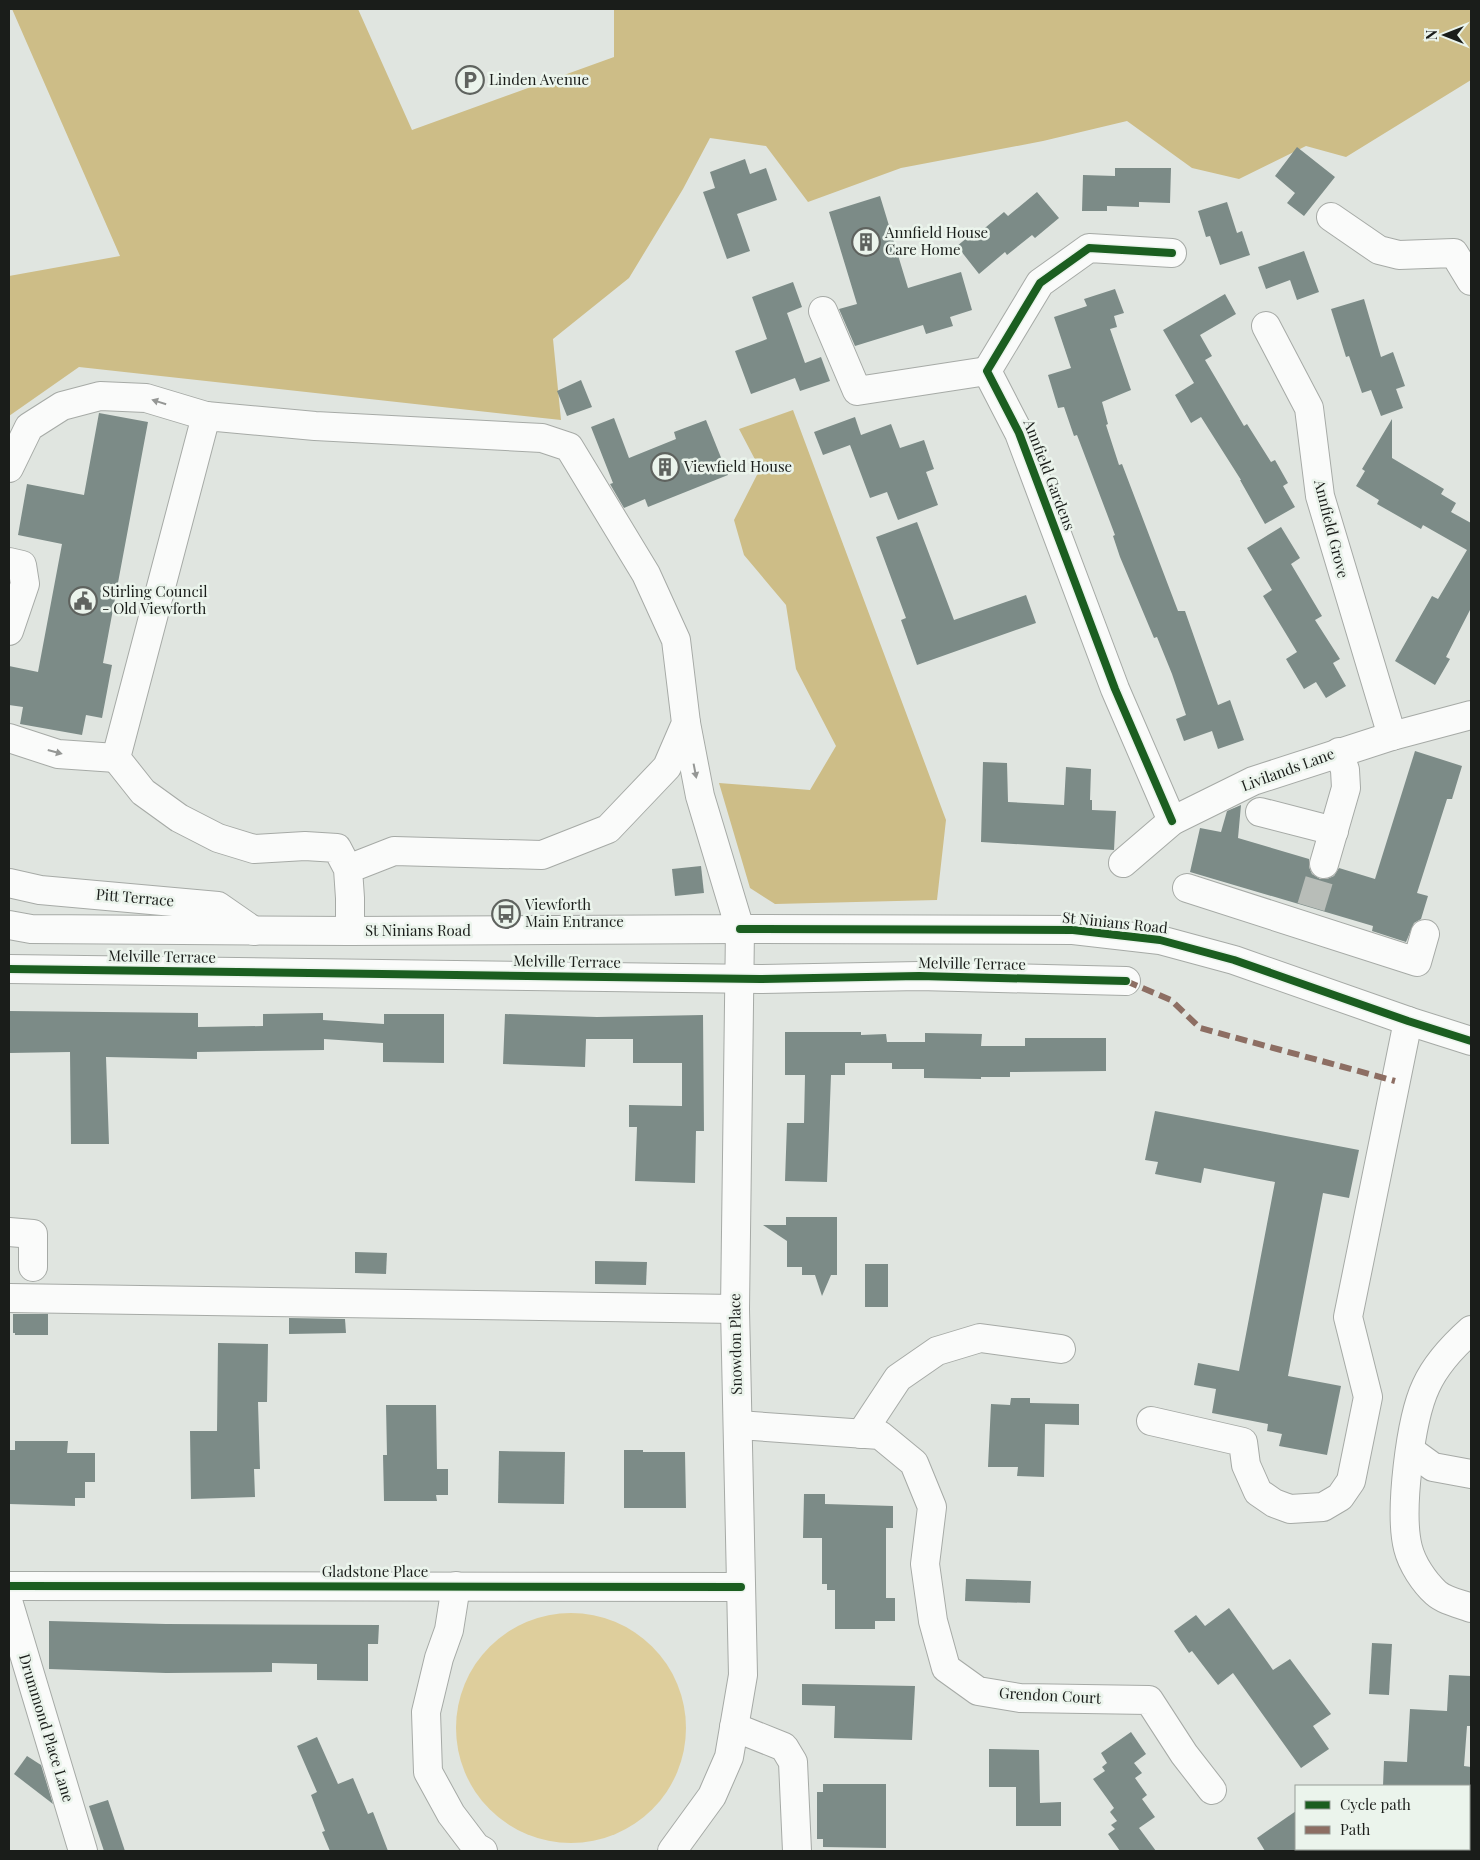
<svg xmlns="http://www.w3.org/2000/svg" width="1480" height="1860" font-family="'Playfair Display',serif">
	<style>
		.green { fill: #dece9c }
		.forest { fill: #cdbd87 }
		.building { fill: #7c8b87 }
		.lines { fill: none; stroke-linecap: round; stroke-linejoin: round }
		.minor-tunnel { stroke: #b8bdb8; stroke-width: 28; stroke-dasharray: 28 14; stroke-linecap: butt }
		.minor-casing { stroke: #a6aaa6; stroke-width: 30 }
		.major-casing { stroke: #a6aaa6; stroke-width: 30 }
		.minor { stroke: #fafbfa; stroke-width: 28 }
		.major { stroke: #fafbfa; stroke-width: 28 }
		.quiet { stroke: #8d6e63; stroke-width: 6; stroke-dasharray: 12 6; stroke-linecap: butt }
		.cycleway-casing { stroke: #ebf4ec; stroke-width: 11 }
		.cycleway { stroke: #1b5e20; stroke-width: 8 }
		.oneway { fill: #959795 }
		.labels { text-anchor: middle; stroke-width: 5; stroke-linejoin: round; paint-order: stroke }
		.poi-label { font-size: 15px; fill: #1a1d1a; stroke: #ebf4ec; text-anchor: start }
		.street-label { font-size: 15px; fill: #1a1d1a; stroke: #ebf4ec }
	</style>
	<rect width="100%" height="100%" fill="#e0e5e0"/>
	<circle class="green" cx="571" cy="1728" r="115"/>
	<g class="forest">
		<path d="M12,9H358L412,130L614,57V9H1471V80L1346,157L1306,146L1239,179L1192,168L1127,121L1043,141L901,168L808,202L766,146L710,138L683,189L629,278L553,339L561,420L79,367L9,416V276L120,256Z"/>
		<path d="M793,410L946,820L937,900L775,904L750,888L719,783L810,790L836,746L796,669L786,605L744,555L734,520L760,469L739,429Z"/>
	</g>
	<g class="building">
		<path d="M1297,147L1335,177L1304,216L1287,203L1295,193L1275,176Z"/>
		<path d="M745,159L750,174L766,168L777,200L737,214L750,251L727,259L703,192L715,188L710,172Z"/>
		<path d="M1115,168H1171L1170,203L1139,202V207L1107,206V211H1082L1083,175L1115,176Z"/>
		<path d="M1037,192L1059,218L1035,238L1032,235L1007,255L1005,252L979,274L957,246L978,229L980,232L1004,212L1008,216Z"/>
		<path d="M880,196L908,288L961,272L972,310L950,317L953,326L926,334L923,325L855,346L839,309L857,304L829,212Z"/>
		<path d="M1227,202L1237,233L1242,231L1250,255L1220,265L1210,236L1206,237L1198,211Z"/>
		<path d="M1304,251L1319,292L1297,300L1290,280L1266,289L1258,267Z"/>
		<path d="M793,282L802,307L787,313L805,363L821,357L830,381L800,391L795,378L751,394L735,351L767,339L752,297Z"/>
		<path d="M1115,289L1124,313L1114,316L1117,327L1110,329L1131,390L1102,402L1108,424L1106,425L1119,465L1122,464L1178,611H1185L1218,705L1230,700L1244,740L1218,749L1212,731L1184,741L1176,719L1186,715L1172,674L1157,637L1154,638L1120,557L1113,536L1115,535L1077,435L1074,436L1064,407L1058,408L1048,375L1071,368L1054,317L1087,306L1084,299Z"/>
		<path d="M1225,294L1236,314L1200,335L1212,356L1205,360L1244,426L1247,424L1271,462L1275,460L1288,483L1283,486L1295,507L1265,524L1240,480H1241L1201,417L1191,423L1175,395L1194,383L1163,330Z"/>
		<path d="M1364,299L1381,357L1393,352L1405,386L1396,389L1403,408L1381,416L1371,390L1362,393L1349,356L1346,357L1331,309Z"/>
		<path d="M581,380L592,407L567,416L557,391Z"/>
		<path d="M99,413L148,422L103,663L112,665L102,718L86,715L82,735L20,724L23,707L9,705V666L38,672L62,544L18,535L27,484L84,495Z"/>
		<path d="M855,417L861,435L891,424L900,448L924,440L934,469L926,472L938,505L898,520L887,492L870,498L850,445L823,455L814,432Z"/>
		<path d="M614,418L629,458L676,439L674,432L706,420L728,475L648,507L645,499L624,508L610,484L613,483L591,427Z"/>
		<path d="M1392,419V458L1444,489L1441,494L1456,503L1451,512L1471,523V608L1446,657L1450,659L1435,685L1395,661L1432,596L1438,599L1467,550L1423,525L1421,529L1377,504L1379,500L1356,486L1365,471L1362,469Z"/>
		<path d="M917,522L954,620L1026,595L1036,623L917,665L901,620L906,618L876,537Z"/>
		<path d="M1281,527L1300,558L1291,564L1322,616L1315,620L1340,659L1333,663L1346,686L1326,698L1316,682L1304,689L1286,659L1297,652L1263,596L1272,590L1247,548Z"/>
		<path d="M1415,751L1462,766L1452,799H1447L1417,893L1428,896L1421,919L1414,923L1406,942L1372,931L1373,926L1190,872L1200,828L1221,832L1227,811L1241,805L1238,838L1309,859V867L1312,874L1320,879H1327L1334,876L1339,868L1375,879Z"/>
		<path d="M983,762L1007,763L1008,802L1064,805L1066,767L1091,769L1090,800H1092V810L1116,811L1114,850L981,842Z"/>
		<path d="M701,866L704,893L675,896L672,869Z"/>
		<path d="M9,1011L198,1013V1027L263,1026V1014L323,1013V1020L384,1024V1014H444V1063L383,1062V1043L324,1039V1050L197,1052V1059L106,1057L109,1144H71L70,1052L9,1053Z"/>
		<path d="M505,1014L597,1017L703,1015L704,1131H696L695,1183L635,1181L637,1127H629V1105L682,1106V1063H633V1039H586L585,1067L503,1064Z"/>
		<path d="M785,1032H861V1035L886,1034L887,1042H925V1033L982,1034L981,1046H1025V1038H1106V1071L1010,1072V1077H981V1079L924,1078V1069H892V1063H845V1075H831L827,1182L785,1181L787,1123H804L805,1075H785Z"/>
		<path d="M1155,1111L1359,1150L1349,1198L1323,1193L1288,1376L1341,1386L1327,1455L1279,1446L1282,1434L1267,1431L1268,1424L1212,1413L1216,1389L1194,1385L1198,1363L1239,1371L1275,1182L1204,1168L1201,1183L1155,1174L1158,1162L1145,1160Z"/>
		<path d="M786,1217H837V1275H831L822,1296L815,1275H802V1267H787V1241L763,1225H786Z"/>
		<path d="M355,1252L387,1253L386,1274L355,1273Z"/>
		<path d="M595,1261L647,1262L646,1285L595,1284Z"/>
		<rect x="865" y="1264" width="23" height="43"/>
		<path d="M13,1314H48V1335H15V1333H13Z"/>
		<path d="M289,1318L345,1319L346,1333L289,1334Z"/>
		<path d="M218,1343L268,1344L267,1402H258L260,1469H254L255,1497L191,1499L190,1431H217Z"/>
		<path d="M1011,1398H1030V1403L1079,1404V1425L1045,1424L1044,1477L1017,1476L1018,1467H988L991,1404L1010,1405Z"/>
		<path d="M386,1405H436L437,1469H448V1495H436L437,1501H384L383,1455H387Z"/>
		<path d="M15,1441H68L67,1453H95V1482H85V1498H75V1506L9,1504V1450H15Z"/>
		<path d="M624,1450H643V1452H685L686,1508H624Z"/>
		<path d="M499,1451L565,1452L564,1504L498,1503Z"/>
		<path d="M804,1494H825V1504L893,1506V1528H886V1598H895V1621H875V1629H835V1590H827V1584H822V1538H803Z"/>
		<path d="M966,1579L1031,1581L1030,1603L965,1601Z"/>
		<path d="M1229,1608L1273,1670L1290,1659L1331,1714L1313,1726L1329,1749L1301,1768L1233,1673L1218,1685L1192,1651L1189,1653L1174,1631L1196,1615L1205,1626Z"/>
		<path d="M49,1621L166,1624L379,1625L378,1644H368V1681L317,1680V1664L272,1663V1672L166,1673L49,1669Z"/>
		<path d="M1372,1643L1392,1644L1389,1695L1369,1694Z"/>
		<path d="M1449,1675L1471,1676V1726H1467L1464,1766L1471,1767V1786H1383L1384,1761L1407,1762L1410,1709L1447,1711Z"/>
		<path d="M802,1684L915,1686L912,1740L834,1738L835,1706L802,1705Z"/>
		<path d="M1131,1732L1146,1754L1134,1763L1142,1773L1135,1778L1147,1795L1142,1799L1155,1817L1139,1828L1156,1851H1120L1108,1834L1115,1829L1111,1825L1117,1821L1110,1812L1114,1808L1093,1779L1105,1771L1102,1767L1107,1763L1101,1753Z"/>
		<path d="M317,1737L338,1784L353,1778L368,1814L373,1812L388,1851H330L322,1832L325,1831L311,1795L317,1792L297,1746Z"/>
		<path d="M989,1749L1039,1750L1040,1803L1061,1802V1826H1016V1787H989Z"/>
		<path d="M27,1756L41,1765L53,1804L14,1774Z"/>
		<path d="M823,1784H886V1848L823,1847V1839H817V1792H823Z"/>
		<path d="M108,1800L125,1851H104L89,1806Z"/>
		<path d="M1296,1811V1851H1265L1257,1838Z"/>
	</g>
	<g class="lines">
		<path class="minor-tunnel" d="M1311,907L1324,864"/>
		<defs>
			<g id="minor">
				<path d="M1331,217L1379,250L1399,255L1454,253L1471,281"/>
				<path d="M823,311L857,391L987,371"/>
				<path d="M1266,326L1309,408L1320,496L1392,736"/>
				<path d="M9,468L29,427L62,406L100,396L146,398L206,416"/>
				<path d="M9,562L22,565L25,584L9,631"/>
				<path d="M9,738L58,754L116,758"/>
				<path d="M1260,812L1334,831"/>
				<path d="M1172,821L1115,689L1019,433L987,371L1040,283L1089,248L1172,253"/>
				<path d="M1123,863L1172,821L1253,781L1392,736L1471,715"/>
				<path d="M1324,864L1346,788L1345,770L1339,752"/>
				<path d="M348,869L337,848L305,846L254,849L218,838L179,818L143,792L116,758L206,416L315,426L542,438L569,447L646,574L676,640L686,723L667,767L608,829L542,855L394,851L348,869L350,898V931"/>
				<path d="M9,883L40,890L218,906L254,931"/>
				<path d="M1187,888L1417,962L1425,934"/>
				<path d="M9,925L31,929L350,931L740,929L700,796L686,723"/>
				<path d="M9,969L760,979L919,976L1126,981"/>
				<path d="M9,1232L33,1234V1267"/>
				<path d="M9,1298L735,1309"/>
				<path d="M1471,1330C1453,1346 1436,1364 1426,1386C1410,1420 1399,1513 1408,1548C1412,1564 1424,1582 1436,1593C1445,1601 1461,1604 1471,1608"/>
				<path d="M1151,1421L1243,1442L1246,1465L1258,1492L1274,1503L1290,1509L1323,1507L1340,1497L1351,1481L1368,1397L1348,1317L1408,1021"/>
				<path d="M738,1425L880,1435L914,1463L932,1507L925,1564L933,1621L946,1668L978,1691L1020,1698L1149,1700L1184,1754L1212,1790"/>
				<path d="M861,1434L898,1378L937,1351L980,1338L1061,1349"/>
				<path d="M1411,1451L1433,1467L1471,1474"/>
				<path d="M9,1586L741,1587"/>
				<path d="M456,1586L449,1630L439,1658L426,1712L428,1772L451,1814L476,1847L483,1851"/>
				<path d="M9,1604L83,1851"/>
				<path d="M734,1727L784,1747L793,1762L797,1851"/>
			</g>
			<path id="major" d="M672,1851L712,1796L729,1757L743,1675L735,1309L740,929L1073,930L1160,940L1234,960L1408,1021L1471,1041"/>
		</defs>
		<use href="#minor" class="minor-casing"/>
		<use href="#major" class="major-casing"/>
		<use href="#minor" class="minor"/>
		<use href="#major" class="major"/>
		<path class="quiet" d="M1126,981L1171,1000L1200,1028L1395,1081"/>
		<defs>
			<g id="cycleway">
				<path d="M1172,821L1115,689L1019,433L987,371L1040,283L1089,248L1172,253"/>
				<path d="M740,929L1073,930L1160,940L1234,960L1408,1021L1471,1041"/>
				<path d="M9,969L760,979L919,976L1126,981"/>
				<path d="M9,1586L741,1587"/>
			</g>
		</defs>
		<use href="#cycleway" class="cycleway-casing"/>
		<use href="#cycleway" class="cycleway"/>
	</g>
	<defs><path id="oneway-solid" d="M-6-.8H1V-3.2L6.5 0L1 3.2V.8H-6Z" transform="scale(1.25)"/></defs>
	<g class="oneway">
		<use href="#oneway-solid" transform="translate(159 402) rotate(-163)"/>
		<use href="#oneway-solid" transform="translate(55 752) rotate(15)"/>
		<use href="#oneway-solid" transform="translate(695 771) rotate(79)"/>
	</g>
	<defs>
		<symbol id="parking-ring" viewBox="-11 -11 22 22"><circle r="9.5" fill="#ebf4ec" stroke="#5f635f" stroke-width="1.5"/><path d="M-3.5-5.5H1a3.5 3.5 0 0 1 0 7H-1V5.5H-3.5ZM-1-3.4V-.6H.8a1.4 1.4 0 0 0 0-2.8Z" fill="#5f635f"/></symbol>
		<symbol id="building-ring" viewBox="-11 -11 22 22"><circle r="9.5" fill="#ebf4ec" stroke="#5f635f" stroke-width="1.5"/><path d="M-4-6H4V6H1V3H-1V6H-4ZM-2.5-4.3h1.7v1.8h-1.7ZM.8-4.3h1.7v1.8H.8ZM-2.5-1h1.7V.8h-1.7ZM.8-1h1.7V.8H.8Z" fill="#5f635f"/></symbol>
		<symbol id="civic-ring" viewBox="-11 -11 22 22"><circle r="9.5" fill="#ebf4ec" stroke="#5f635f" stroke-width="1.5"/><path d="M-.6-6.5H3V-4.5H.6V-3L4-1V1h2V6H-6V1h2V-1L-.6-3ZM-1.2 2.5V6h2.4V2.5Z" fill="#5f635f"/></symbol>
		<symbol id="bus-ring" viewBox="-11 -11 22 22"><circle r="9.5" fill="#ebf4ec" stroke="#5f635f" stroke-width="1.5"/><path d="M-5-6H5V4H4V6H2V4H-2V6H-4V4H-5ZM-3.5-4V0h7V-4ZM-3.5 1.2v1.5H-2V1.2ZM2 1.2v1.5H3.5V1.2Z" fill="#5f635f"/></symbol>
	</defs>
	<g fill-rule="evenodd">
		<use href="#parking-ring" x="454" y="64" width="32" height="32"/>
		<use href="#building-ring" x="850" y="226" width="32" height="32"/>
		<use href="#building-ring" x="649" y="451" width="32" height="32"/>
		<use href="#civic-ring" x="67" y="585" width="32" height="32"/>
		<use href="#bus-ring" x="490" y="898" width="32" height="32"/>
	</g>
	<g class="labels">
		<g class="poi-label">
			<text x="489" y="85">Linden Avenue</text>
			<text x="885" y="238">Annfield House<tspan x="885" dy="17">Care Home</tspan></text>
			<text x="684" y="472">Viewfield House</text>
			<text x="102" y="597">Stirling Council<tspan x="102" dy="17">- Old Viewforth</tspan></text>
			<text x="525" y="910">Viewforth<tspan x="525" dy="17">Main Entrance</tspan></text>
		</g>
		<g class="street-label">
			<text transform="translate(1049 475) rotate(69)" y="5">Annfield Gardens</text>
			<text transform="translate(1331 529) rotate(76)" y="5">Annfield Grove</text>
			<text transform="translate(1288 770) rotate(-20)" y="5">Livilands Lane</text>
			<text transform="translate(135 898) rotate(5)" y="5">Pitt Terrace</text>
			<text transform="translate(1115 923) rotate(6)" y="5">St Ninians Road</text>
			<text x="418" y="936">St Ninians Road</text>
			<text transform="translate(162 957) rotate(1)" y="5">Melville Terrace</text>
			<text transform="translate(567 962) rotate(1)" y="5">Melville Terrace</text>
			<text transform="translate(972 964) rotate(1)" y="5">Melville Terrace</text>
			<text transform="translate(736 1344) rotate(-91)" y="5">Snowdon Place</text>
			<text x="375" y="1577">Gladstone Place</text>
			<text transform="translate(1050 1696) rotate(3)" y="5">Grendon Court</text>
			<text transform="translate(46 1728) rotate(73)" y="5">Drummond Place Lane</text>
		</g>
	</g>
	<rect width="1480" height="1860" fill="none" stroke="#1a1d1a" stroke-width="20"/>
	<rect x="1295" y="1785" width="175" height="65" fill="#ebf4ec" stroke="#979e98"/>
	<rect x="1305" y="1801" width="25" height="8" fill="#1b5e20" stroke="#979e98"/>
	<text x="1340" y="1810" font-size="15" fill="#1a1d1a">Cycle path</text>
	<rect x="1305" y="1826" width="25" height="8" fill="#8d6e63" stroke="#979e98"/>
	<text x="1340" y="1835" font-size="15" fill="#1a1d1a">Path</text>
	<g transform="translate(1445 35) rotate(270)" stroke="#ebf4ec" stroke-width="4" paint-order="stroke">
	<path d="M0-4L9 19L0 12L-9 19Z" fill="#1a1d1a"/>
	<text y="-8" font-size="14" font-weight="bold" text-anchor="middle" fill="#1a1d1a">N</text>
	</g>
</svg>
